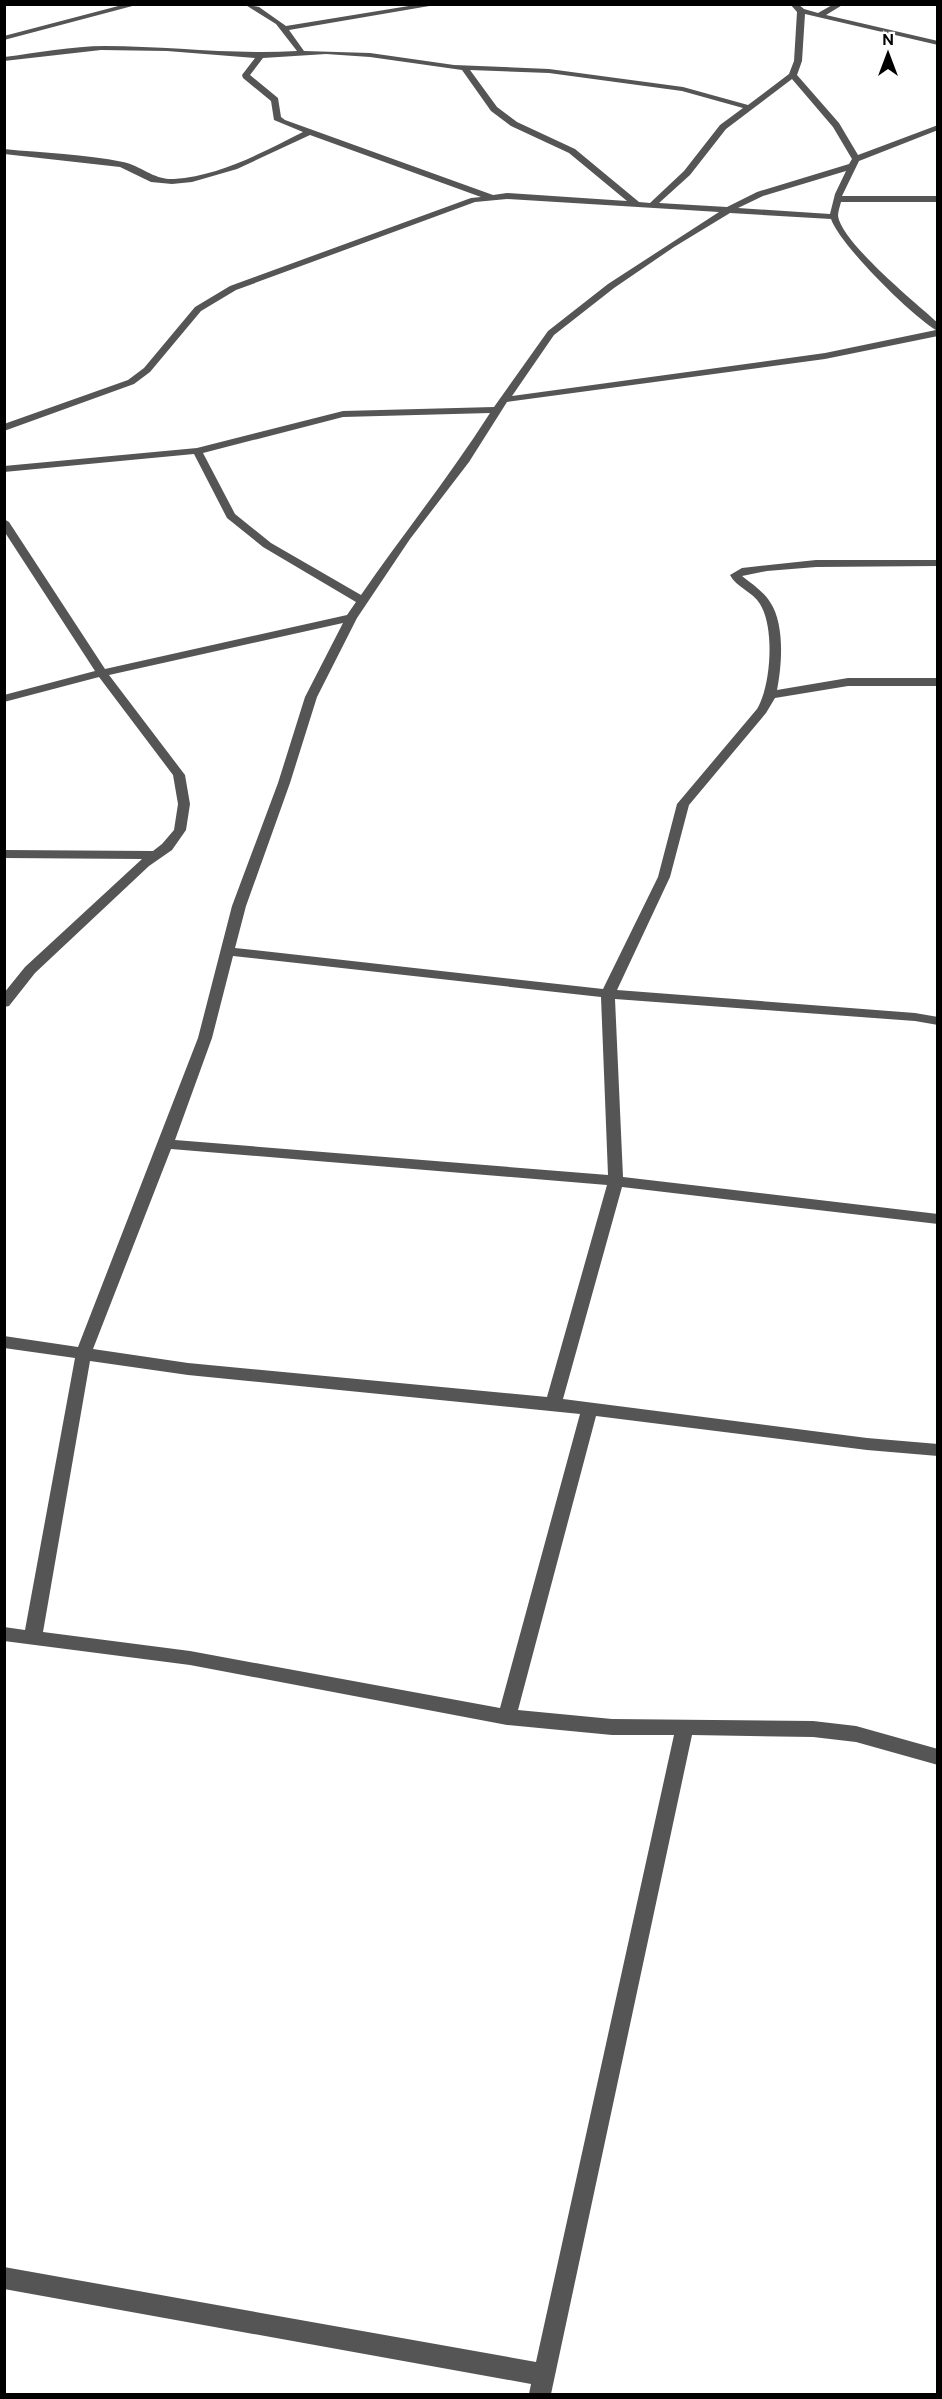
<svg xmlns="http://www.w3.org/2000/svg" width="942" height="2399" font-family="'DM Sans',sans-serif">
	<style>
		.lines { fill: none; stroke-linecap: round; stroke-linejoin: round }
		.minor { fill: #555; fill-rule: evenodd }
	</style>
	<rect width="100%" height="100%" fill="#fff"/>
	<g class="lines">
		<g class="minor">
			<path d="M126,4H140L4,40V36Z"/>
			<path d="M244,4L259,7L286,26L421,4H441L289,30L304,51L370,53L454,65L549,69L683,87L748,105L789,74L794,61L797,12L790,4H798L804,9L818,13L834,4H844L826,15L938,41V45L805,14L802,61L797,75L839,123L858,155L938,125V130L859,161L842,196H938V202H841C840,206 838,211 838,216C842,243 916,303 938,323V336L825,359L507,402L469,462L410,539L357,618L317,697L290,783L246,906L235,948L603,989L658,877L677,804L757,709C771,686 775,628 760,604C753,592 736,587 730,575L742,568L816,560H938V566L816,567L767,571L742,576C752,584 763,591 770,602C785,624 782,665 777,690L848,678H938V686H848L775,698L766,713L689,805L670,877L617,990L915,1013L938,1017V1025L915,1021L615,999L623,1177L938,1214V1224L622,1187L563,1399L867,1438L938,1444V1456L867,1450L596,1416L518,1710L612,1719L813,1721L856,1726L938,1749V1765L856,1742L813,1737L692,1735L551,2394H529L531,2384L4,2289V2267L536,2362L674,1735H612L507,1725L190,1665L4,1641V1627L25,1630L75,1358L4,1348V1336L78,1347L198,1038L232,906L278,783L305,697L343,623L109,675L185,775L190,804L186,830L172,850L149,866L35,973L9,1006L4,1007V993L25,967L142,859L4,858V850L153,851L162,844L174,830L178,804L173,775L99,677L4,702V695L95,671L4,531V519L9,522L105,669L347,615L356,602L263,547L227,518L194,454L4,472V466L197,448L343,411L494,407L548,331L608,284L719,212L507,199L475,202L236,290L201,311L150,372L134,384L4,431V424L128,380L144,368L195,307L230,286L471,198L481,197L310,135L237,169L192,182L172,184L151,182L120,167L4,154V149C43,153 85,154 123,162C142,166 153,180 174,179C220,176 263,152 303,132L274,120L271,101L243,78L242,75L255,58L167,51L101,50L4,61V57C37,53 72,46 105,46C169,46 233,55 297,51L276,24ZM326,54L370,57L462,70L491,111L511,126L569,153L627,201L507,193L493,195L285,120L281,117L278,98L250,75L263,58ZM470,70L549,73L682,91L743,108L720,125L684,171L650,203L639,202L575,149L517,122L497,107ZM792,79L833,127L852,159L849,164L757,192L727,207L659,203L690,175L726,129ZM846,171L835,194L830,214L738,208L763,196ZM730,213L831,219C840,245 912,316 936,330L825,353L512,396L554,335L614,288L674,247ZM490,413C450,476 403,534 361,595L271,543L235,514L203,453L343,417ZM233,956L601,997L608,1175L175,1140L212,1038ZM171,1149L607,1185L547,1397L188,1363L93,1349ZM90,1361L188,1375L580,1414L500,1708L190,1651L43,1632Z"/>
		</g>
	</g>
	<rect width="942" height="2399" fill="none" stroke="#000000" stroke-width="12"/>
	<g transform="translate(888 54)" stroke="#ffffff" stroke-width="4.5" paint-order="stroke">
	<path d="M0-4.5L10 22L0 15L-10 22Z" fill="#000000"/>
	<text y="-9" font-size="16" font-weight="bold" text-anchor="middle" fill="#000000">N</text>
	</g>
</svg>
